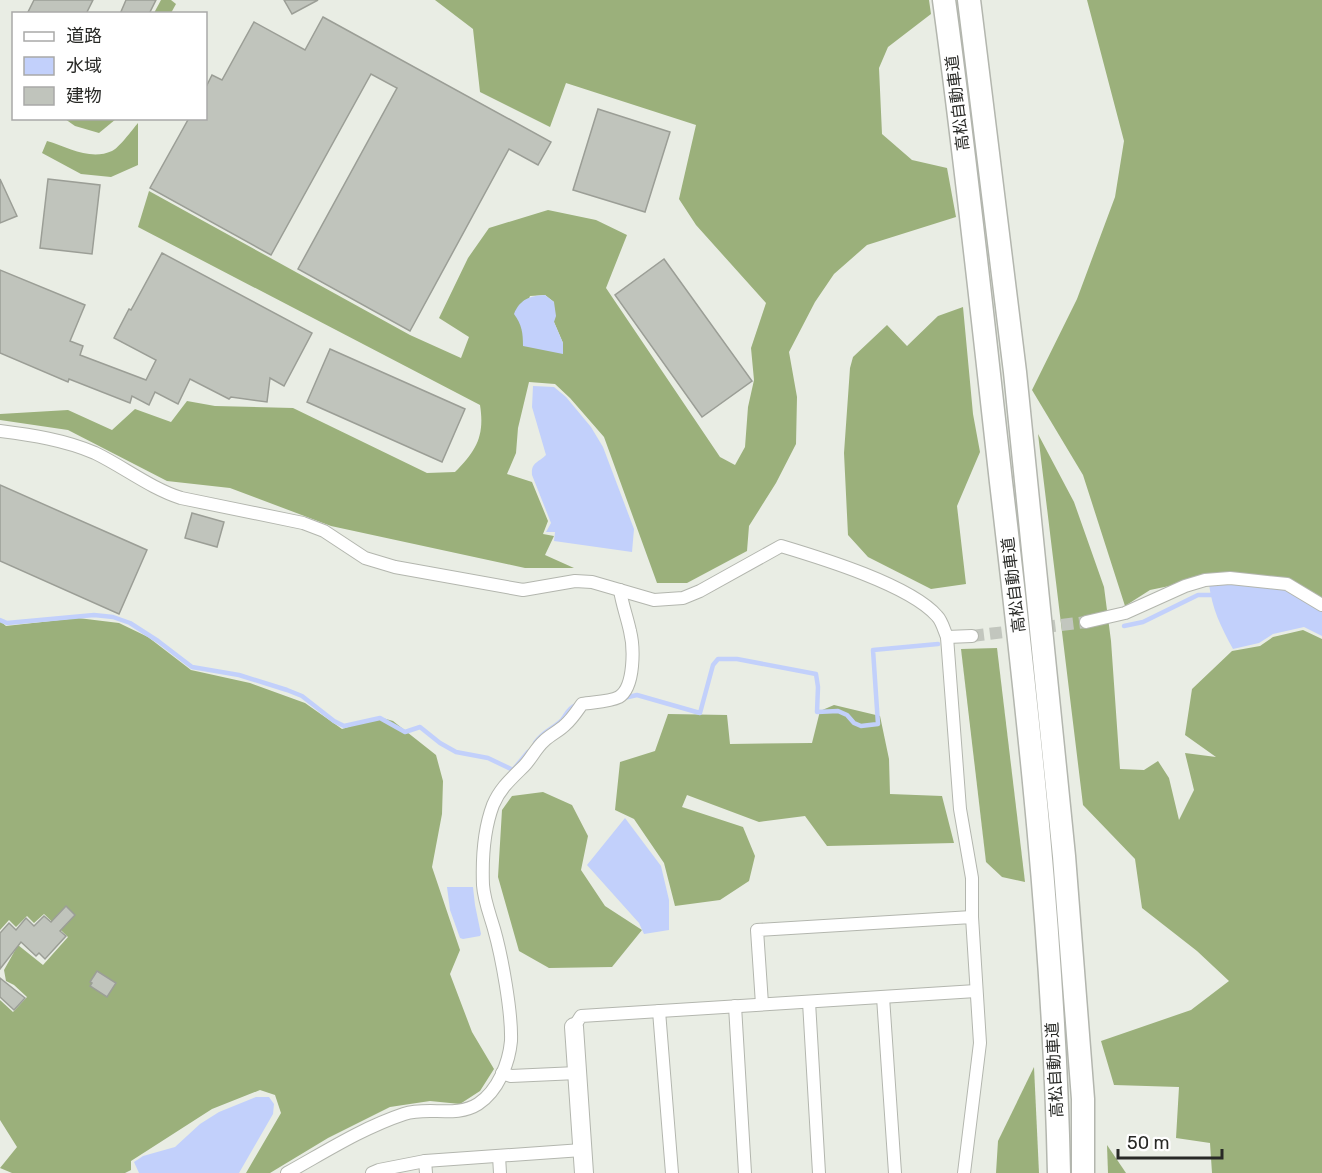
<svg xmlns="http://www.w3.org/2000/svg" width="1322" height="1173" font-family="Rubik,'Noto Sans JP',sans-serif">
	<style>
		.forest { fill: #9bb07b; fill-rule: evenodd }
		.water { fill: #c2d0fb }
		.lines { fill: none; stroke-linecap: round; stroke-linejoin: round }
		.stream { stroke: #c2d0fb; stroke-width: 4.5 }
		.building { fill: #c0c4bc; stroke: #9b9e96; stroke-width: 1.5 }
		.street-tunnel { stroke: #c2c6be; stroke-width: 12; stroke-dasharray: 12 6; stroke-linecap: butt }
		.street-casing { stroke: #b3b6ae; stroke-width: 14 }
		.secondary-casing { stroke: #b3b6ae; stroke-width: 20 }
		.highway-casing { stroke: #b3b6ae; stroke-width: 25 }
		.street { stroke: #fff; stroke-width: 12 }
		.secondary { stroke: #fff; stroke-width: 18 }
		.highway { stroke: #fff; stroke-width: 22 }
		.labels { text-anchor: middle; stroke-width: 4.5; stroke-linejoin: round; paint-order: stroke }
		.street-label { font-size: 16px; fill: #282926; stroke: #fff }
	</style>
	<rect width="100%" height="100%" fill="#e9ede4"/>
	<g class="forest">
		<path d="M161,0H171L176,4L171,13H154Z"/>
		<path d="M435,0H929L931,14L888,47L879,68L882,134L912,160L947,168L956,217L867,245L834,274L815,302L789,352L797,397L796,444L776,483L749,526L747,551L687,583H657L604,437L570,398L555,384L529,382L518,428L516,453L507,474L532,482L548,521L543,534L554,536L545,555L574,568H525L331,526L230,488L167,481L68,430L0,420V414L68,410L112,430L135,409L171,422L187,401L215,406L293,408L427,473L455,472C476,451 485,436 480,405L138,227L149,191L410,335L461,358L469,337L439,318L468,258L489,228L548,210L596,220L627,235L606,288L720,457L735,465L745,447L748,407L754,380L751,348L766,303L696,225L679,199L696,125L566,83L550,127L480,92L473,29ZM545,295L554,302V322L563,343L523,332L520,322L530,296Z"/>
		<path d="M1087,0H1322V601L1227,574L1150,590L1125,606L1083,475L1032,390L1077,299L1115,197L1124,141Z"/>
		<path d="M65,119L116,118V119L99,133L75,126Z"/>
		<path d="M138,123V165L111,177L81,174L42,153L47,141C68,147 90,161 112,151C119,148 132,130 138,123Z"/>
		<path d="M963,307L973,414L980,452L957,506L966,584L931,589L868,557L848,535L844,453L850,368L853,357L887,325L907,346L938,316Z"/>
		<path d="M1038,434L1074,502L1104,587L1111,641L1120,769L1144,770L1158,761L1169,778L1179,820L1194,790L1185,753L1216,757L1185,735L1192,689L1232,651L1260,646L1273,637L1303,630L1322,639V1173H1212L1210,1143L1176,1138L1179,1087L1114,1085L1101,1041L1191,1010L1229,981L1197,951L1142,908L1135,859L1083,805Z"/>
		<path d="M78,618L119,623L148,637L191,670L250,683L305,703L342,729L379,717L393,721L436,755L443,781L442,814L432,867L460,950L450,974L472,1032L494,1069L480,1091L460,1104L430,1101L390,1107L328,1138L270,1173H246L281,1113L275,1095L260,1090L212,1109L131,1161V1170L125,1173H12L0,1168L17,1147L0,1120V1000L13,1012L27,997L14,985L6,981L4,970L18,945L43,965L68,937L44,914L34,923L27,916L16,927L9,920L0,930V621L6,626Z"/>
		<path d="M997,648L1025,882L1002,877L986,862L961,649Z"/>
		<path d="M834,705L880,716L889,759L890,794L942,796L954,843L827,846L805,816L759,822L687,795L682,807L743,827L755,856L749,881L720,900L675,906L664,863L634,819L615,810L620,762L655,751L668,714L727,715L730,744L812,743L820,711Z"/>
		<path d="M543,792L572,805L588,836L581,870L605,906L642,930L612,967L549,968L519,951L498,877L502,810L512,796Z"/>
		<path d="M1034,1067L1039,1173H996L998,1141Z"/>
		<path d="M1107,1145L1126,1173H1108Z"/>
	</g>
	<g class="water">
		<path d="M545,295L554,302L556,316L554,322L563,343V354L523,346C523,333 522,325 514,314C520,299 530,296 545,295Z"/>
		<path d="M533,386L554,387L566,397L591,427L603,447L634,529L632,552L554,541L555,532H546L551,523L532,475C531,462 538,463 546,455L532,407Z"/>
		<path d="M1247,581L1285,587L1322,609V636L1304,627L1273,634L1259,643L1233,649C1221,627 1212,609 1209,584Z"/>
		<path d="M625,818L661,866L669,900V930L644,934L639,923L587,865Z"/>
		<path d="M447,887H473L475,905L481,934L480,936L463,939L460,938L450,910Z"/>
		<path d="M256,1097H269L274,1104L273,1114L239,1173H139L134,1162L143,1156L175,1147L200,1124L219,1112Z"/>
	</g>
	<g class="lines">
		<g class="stream">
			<path d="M0,620L7,623L94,615L113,617L130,623L158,641L192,667L239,675L287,690L302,696L334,721L344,726L380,718L405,732L420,727L440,743L456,752L488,758L513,770L528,752"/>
			<path d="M1124,626L1143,622L1198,595H1216"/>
			<path d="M624,698L637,695L700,713L713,665L718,659H737L816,674L818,687L817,712L838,711L847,715L854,723L861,726L878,724L873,650L938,644"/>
			<path d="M535,743C543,731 553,729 562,720C567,714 568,708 576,705"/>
		</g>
	</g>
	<g class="building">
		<path d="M34,0H93L86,14H27Z"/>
		<path d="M126,0H156L149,14H120Z"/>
		<path d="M284,0H318L292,14Z"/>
		<path d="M323,17L551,142L538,165L509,149L410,331L298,269L397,88L371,74L271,255L150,188L189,118H206V87L212,75L222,80L254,22L305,50Z"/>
		<path d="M598,109L670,132L645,212L573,190Z"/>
		<path d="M0,179L17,216L0,223Z"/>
		<path d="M48,179L100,185L92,254L40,248Z"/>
		<path d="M162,253L312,333L284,386L270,378L267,402L231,397L229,399L190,379L178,404L155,392L149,405L132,396L130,403L69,379L68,382L0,353V270L85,305L70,341L83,346L80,355L146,380L156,360L114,338L129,309L131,310Z"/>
		<path d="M664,259L752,381L702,417L615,295Z"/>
		<path d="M330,349L465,409L442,462L307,402Z"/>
		<path d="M0,485L147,550L119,614L0,561Z"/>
		<path d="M192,513L224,522L217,547L185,538Z"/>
		<path d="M66,906L75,915L60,931L66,936L45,959L39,953L36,956L21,942L0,969V933L9,923L16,930L26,918L34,926L44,916L51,922Z"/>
		<path d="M97,971L116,983L107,997L90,986L92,983L90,982Z"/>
		<path d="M0,978L25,998L14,1010L0,997Z"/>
	</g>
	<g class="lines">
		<path class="street-tunnel" d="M972,636L1086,622"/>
		<defs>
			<g id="street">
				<path d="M0,431C32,435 65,440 95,453C124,467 150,488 181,498L303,523L324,531L365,558L395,567L523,590L575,581L592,582L654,600L683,598L700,591L781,546C821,558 910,585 937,616C942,621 944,630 947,637L960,809L972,878V917"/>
				<path d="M1086,622L1125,613L1185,586L1205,580L1230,578L1287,584L1322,605"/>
				<path d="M947,637L972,636"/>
				<path d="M883,997L895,1173"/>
				<path d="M809,1002L819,1173"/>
				<path d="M762,1004L757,930L972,917L980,1043L964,1173"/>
				<path d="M735,1006L745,1173"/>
				<path d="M659,1011L672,1173"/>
				<path d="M574,1027L581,1016L976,991"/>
				<path d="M502,1073L511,1076L577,1073"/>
				<path d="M499,1156L500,1173"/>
				<path d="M425,1161L426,1173"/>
				<path d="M287,1173C325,1152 362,1128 404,1114C428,1106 456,1118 478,1104C498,1091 509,1063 511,1041C512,1013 502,957 494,929C490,915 484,900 483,885C482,859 484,829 493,805C500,788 512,778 524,766C531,759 536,748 544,741C550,735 559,731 565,725C572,719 577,711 582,704C593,702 609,702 619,697C635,687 634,647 630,631C627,617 622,604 620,590"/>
				<path d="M372,1173L379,1170L425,1161L582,1150"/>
			</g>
			<path id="secondary" d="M574,1027L584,1173"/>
			<g id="highway">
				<path d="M944,0C966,160 983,322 1001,482C1028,712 1054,942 1059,1173"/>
				<path d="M969,0L1015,372L1064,856L1083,1099V1173"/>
			</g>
		</defs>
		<use href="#street" class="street-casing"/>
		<use href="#secondary" class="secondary-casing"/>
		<use href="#highway" class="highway-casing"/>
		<use href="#street" class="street"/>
		<use href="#secondary" class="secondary"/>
		<use href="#highway" class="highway"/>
	</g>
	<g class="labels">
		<g class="street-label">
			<text transform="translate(957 103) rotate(-97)" y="6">高松自動車道</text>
			<text transform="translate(1013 585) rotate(-97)" y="6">高松自動車道</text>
			<text transform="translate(1054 1070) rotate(-93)" y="6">高松自動車道</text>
		</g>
	</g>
	<rect x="12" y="12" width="195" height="108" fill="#ffffff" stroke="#a9a9a8" stroke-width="1.5"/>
	<rect x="24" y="32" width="30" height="9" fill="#ffffff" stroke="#a9a9a8" stroke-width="1.5"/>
	<text x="66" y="42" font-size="18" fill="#282926">道路</text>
	<rect x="24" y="57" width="30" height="18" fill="#c2d0fb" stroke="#a9a9a8" stroke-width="1.5"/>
	<text x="66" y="72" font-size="18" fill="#282926">水域</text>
	<rect x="24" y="87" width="30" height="18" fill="#c0c4bc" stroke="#a9a9a8" stroke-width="1.5"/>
	<text x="66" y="102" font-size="18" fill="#282926">建物</text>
	<path d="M1118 1149v9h104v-9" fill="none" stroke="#282926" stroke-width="3"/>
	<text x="1127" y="1149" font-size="18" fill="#282926" stroke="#ffffff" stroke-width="4.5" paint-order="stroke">50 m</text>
</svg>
